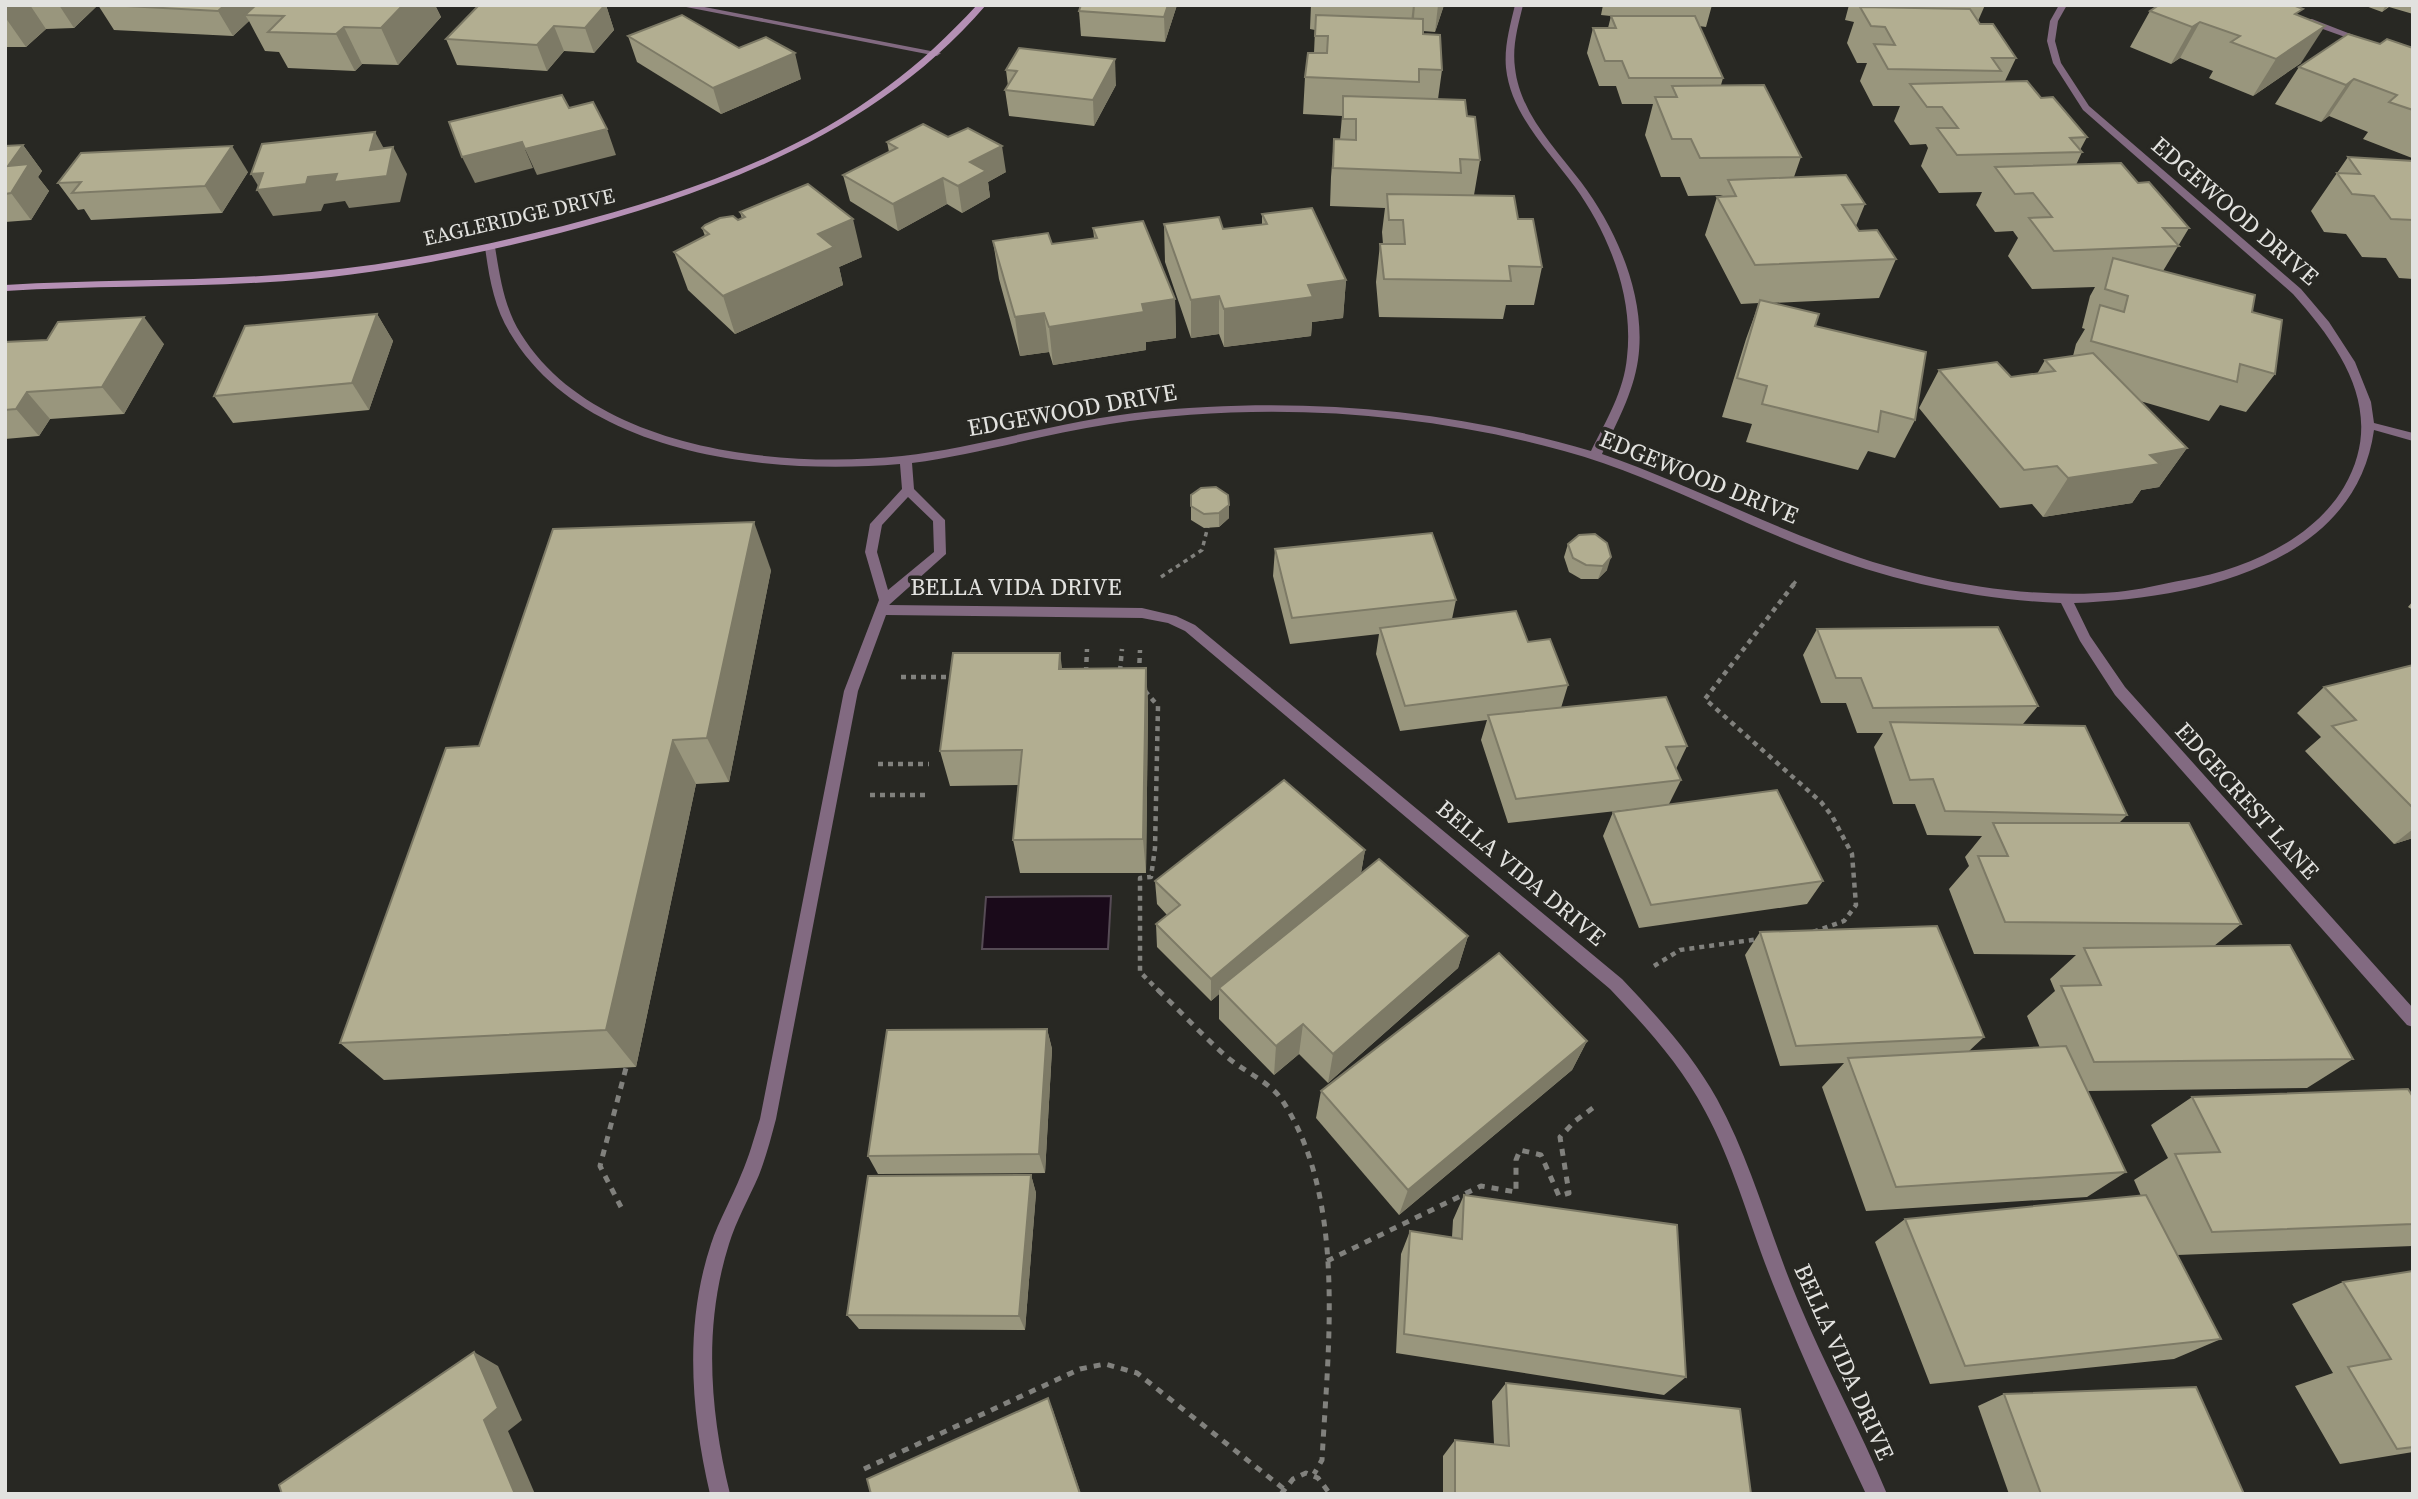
<svg xmlns="http://www.w3.org/2000/svg" width="2418" height="1499" font-family="'Source Serif 4',serif">
	<style>
		.water { fill: #1a0a1a; stroke: #564b55; stroke-width: 2 }
		.lines { fill: none; stroke-linecap: round; stroke-linejoin: round }
		.path-far2 { stroke: #81817d; stroke-width: 3.5; stroke-dasharray: 4.5 4.5; stroke-linecap: butt }
		.path-far1 { stroke: #81817d; stroke-width: 4.5; stroke-dasharray: 5 5; stroke-linecap: butt }
		.path { stroke: #81817d; stroke-width: 5; stroke-dasharray: 7 7; stroke-linecap: butt }
		.street { fill: #826a81; fill-rule: evenodd }
		.secondary { fill: #b590b5; fill-rule: evenodd }
		.wall { fill: #99967d }
		.shaded-wall { fill: #7d7a66 }
		.building { fill: #b2ae91; stroke: #7d7a66; stroke-width: 2 }
		.labels { text-anchor: middle; stroke-width: 7; stroke-linejoin: round; paint-order: stroke }
		.far-street-label { font-size: 21px; fill: #e2e2df; stroke: #282823 }
		.street-label { font-size: 24px; fill: #e2e2df; stroke: #282823 }
	</style>
	<rect width="100%" height="100%" fill="#282823"/>
	<path class="water" d="M1111,896L1108,949H982L986,897Z"/>
	<g class="lines">
		<g class="path-far2">
			<path d="M1161,577L1202,550L1209,522"/>
			<path d="M1793,585L1796,581"/>
		</g>
		<g class="path-far1">
			<path d="M1794,584L1705,699L1821,802L1832,816L1852,854L1856,905L1844,921L1813,932"/>
			<path d="M1120,671L1122,649"/>
			<path d="M1086,672L1087,649"/>
			<path d="M1139,673L1140,650"/>
			<path d="M901,677H953"/>
			<path d="M1145,691L1158,706L1155,848L1151,877L1140,878V972L1160,992"/>
			<path d="M878,764H929"/>
			<path d="M870,795H925"/>
			<path d="M1654,966L1680,950L1759,939"/>
		</g>
		<g class="path">
			<path d="M1158,990C1181,1012 1203,1036 1227,1057C1243,1071 1270,1082 1282,1100C1347,1199 1328,1347 1322,1460L1314,1474"/>
			<path d="M621,1207L600,1166L626,1068"/>
			<path d="M1327,1261L1481,1186L1516,1192V1160L1520,1150L1541,1155L1559,1196L1569,1193L1560,1137L1575,1121L1597,1105"/>
			<path d="M864,1469L1080,1369L1105,1364L1137,1373L1284,1489"/>
			<path d="M1281,1494L1293,1479L1306,1473L1318,1478L1330,1494"/>
		</g>
		<g class="street">
			<path d="M676,5H694L941,53L937,56Z"/>
			<path d="M1515,5H1523C1518,26 1512,46 1515,68C1520,113 1555,148 1581,182C1617,230 1647,298 1638,360C1633,394 1616,424 1602,454C1677,480 1748,516 1822,544C1914,580 2018,600 2117,592C2139,590 2162,584 2184,580C2243,570 2312,541 2344,487C2387,413 2342,349 2293,294L2083,110L2053,63L2047,41L2050,21L2059,5H2067L2058,21L2055,41L2061,63L2089,106L2301,289L2329,322L2355,362L2371,402L2374,423L2413,433V441L2374,430C2355,568 2189,599 2074,603L2090,636L2125,687L2413,1008V1027L2407,1025L2115,695L2080,641L2061,603C1977,600 1891,581 1812,550C1729,518 1651,475 1564,451C1419,411 1260,401 1110,424C1044,434 979,454 912,463L914,489L945,520L946,554L889,605L1142,608L1176,616L1195,625L1622,979C1657,1016 1692,1054 1717,1099C1752,1163 1770,1235 1798,1301C1825,1366 1860,1429 1887,1494H1866C1835,1428 1804,1362 1777,1294C1752,1234 1736,1168 1705,1111C1681,1065 1646,1027 1610,989L1185,631L1168,623L1142,618L886,615L858,691L776,1119C771,1138 766,1157 759,1175C749,1198 736,1221 729,1244C703,1326 710,1412 730,1494H710C691,1412 684,1325 711,1244C719,1220 732,1198 741,1175C749,1157 754,1138 760,1119L844,691L879,600L865,552L870,524L902,489L900,464C771,475 584,457 510,333C494,307 489,277 485,247L490,244L495,247C500,277 504,307 521,334C593,450 779,469 902,456C956,450 1009,436 1063,425C1110,415 1159,409 1207,407C1336,400 1467,414 1591,451C1606,421 1624,391 1627,357C1634,297 1609,234 1575,187C1549,151 1511,115 1506,68C1504,47 1510,26 1515,5ZM908,497L933,521L934,552L888,590L877,552L882,525Z"/>
			<path d="M2306,19H2312L2366,40L2359,42L2306,23Z"/>
		</g>
		<path class="secondary" d="M977,5H986C877,132 718,192 560,233C478,254 395,271 311,279C210,288 107,285 5,291V285C107,279 211,282 312,272C397,264 480,247 563,226C675,197 793,158 887,87C920,63 949,35 977,5Z"/>
	</g>
	<g class="wall">
		<path d="M5,5H435L441,17L398,65L362,64L355,71L288,68L279,52L265,51L249,21L233,36L114,30L98,5L74,28L46,29L26,47H5Z"/>
		<path d="M547,5H606L614,30L594,53L564,51L547,71L457,65L446,39Z"/>
		<path d="M1081,5H1177L1165,42L1081,36L1079,11Z"/>
		<path d="M1311,5H1444L1435,32L1423,31V34L1442,70L1438,99L1467,116L1480,160L1474,195L1518,219L1542,267L1534,305H1506L1503,319L1379,317L1376,282L1380,244H1383L1382,232L1385,208L1330,206L1331,177L1334,139H1340L1342,116L1303,114L1305,77L1314,53L1315,30L1310,29Z"/>
		<path d="M1603,5H1712L1706,27L1699,26L1723,78L1721,85L1801,157L1794,177L1865,204L1856,226L1859,231L1896,259L1879,298L1770,303L1815,326L1915,420L1895,458L1868,451L1858,470L1746,442L1752,424L1722,417L1746,339L1759,303L1741,304L1705,235L1717,197L1723,195L1688,196L1680,177H1661L1645,135L1653,104H1622L1616,86H1599L1587,53L1593,28H1608L1611,16L1601,15Z"/>
		<path d="M1849,5H1985L1978,21L2016,58L2005,81L2041,98L2087,137L2080,150L2082,152L2076,165L2138,183L2189,228L2163,271L2252,312L2275,374L2246,412L2220,405L2209,421L2140,401L2187,448L2159,487L2141,490L2132,503L2043,517L2032,504L2000,508L1919,408L1939,370L2011,377L2037,374L2045,360L2073,356L2076,344L2085,329L2082,328L2090,296L2095,287L2032,289L2008,256L2018,238L2013,231L1995,232L1976,205L1982,192L1939,193L1921,166L1928,148L1926,144L1910,145L1894,121L1900,106H1873L1860,81L1867,63H1857L1847,43L1854,22L1845,20Z"/>
		<path d="M2363,5H2413V14L2389,7L2382,12Z"/>
		<path d="M2150,11L2298,15L2301,63L2253,96L2209,78L2213,71L2180,58L2171,64L2130,47Z"/>
		<path d="M628,36L739,48L801,79L721,114L637,62Z"/>
		<path d="M2380,44L2413,48L2412,158L2363,139L2368,132L2329,116L2321,122L2275,104L2299,67Z"/>
		<path d="M1006,70L1116,85L1094,126L1009,116L1005,90L1008,86Z"/>
		<path d="M887,142L1006,172L988,182L990,197L962,213L947,204L898,231L850,201L843,175L889,152Z"/>
		<path d="M23,145L42,171L38,177L49,191L31,220L5,222V146Z"/>
		<path d="M2348,157L2413,161V279L2399,278L2386,258L2362,257L2346,234L2324,232L2311,211Z"/>
		<path d="M248,172L222,213L91,220L84,209L78,210L58,183Z"/>
		<path d="M740,212L862,257L839,267L843,285L735,334L688,290L674,252L705,236L702,228L742,219Z"/>
		<path d="M1262,214L1346,280L1343,318L1312,322L1311,336L1224,347L1219,334L1191,338L1165,262L1164,224L1223,229L1262,224Z"/>
		<path d="M1093,228L1175,299L1176,338L1146,342V350L1053,365L1049,352L1020,356L999,279L993,241L1052,244L1094,238Z"/>
		<path d="M377,314L393,341L369,410L233,423L214,396Z"/>
		<path d="M5,342L164,344L124,414L50,419L39,436L5,439Z"/>
		<path d="M1191,495L1229,518L1219,527L1204,528L1191,520Z"/>
		<path d="M1579,535L1607,570L1598,579H1581L1569,572L1564,557L1568,544Z"/>
		<path d="M1275,549L1456,600L1452,619L1528,642L1568,685L1561,708L1687,746L1676,769L1681,780L1669,804L1823,881L1807,904L1639,928L1603,836L1613,812L1661,806L1508,823L1481,740L1487,720L1400,731L1376,654L1379,634L1290,644L1273,576Z"/>
		<path d="M771,570L729,782L696,784L636,1067L384,1080L340,1043L479,746Z"/>
		<path d="M2413,601V610L2408,607Z"/>
		<path d="M1817,629L2038,706L2023,724L2127,815L2119,823L2241,924L2214,946L2353,1059L2307,1088L2087,1091L2126,1172L2087,1197L1866,1211L1822,1087L1844,1063L1780,1066L1745,955L1760,932L1984,1037L1968,1052L2040,1048L2027,1016L2055,991L2050,979L2076,955L1974,954L1949,889L1969,866L1965,857L1982,836L1927,835L1915,804H1893L1874,747L1883,733H1857L1846,703H1821L1803,655Z"/>
		<path d="M2413,665V838L2394,844L2305,751L2321,737L2297,713L2324,687Z"/>
		<path d="M1146,668L1148,705L1146,873H1020L1013,840L1018,785L950,786L940,751L1062,669Z"/>
		<path d="M1365,850L1361,873L1468,936L1458,968L1328,1083L1299,1054L1274,1075L1219,1019V994L1211,1001L1157,947L1156,924L1167,915L1157,904L1155,881Z"/>
		<path d="M1047,1029L1052,1049L1045,1173L878,1174L868,1156Z"/>
		<path d="M1587,1041L1572,1070L1399,1215L1316,1118L1321,1091Z"/>
		<path d="M2192,1097H2413V1246L2177,1255L2221,1339L2174,1359L1930,1384L1875,1242L1905,1219L2141,1196L2134,1180L2168,1158L2151,1125Z"/>
		<path d="M1031,1175L1036,1193L1025,1330L859,1329L847,1315Z"/>
		<path d="M1464,1195L1686,1377L1664,1395L1396,1353L1401,1254L1410,1231L1452,1237L1453,1220Z"/>
		<path d="M2413,1271V1452L2340,1464L2295,1386L2333,1373L2292,1304L2343,1282Z"/>
		<path d="M1506,1383L1751,1494H1443V1456L1455,1440L1494,1444L1492,1401Z"/>
		<path d="M2004,1394L2244,1494H2009L1978,1406Z"/>
	</g>
	<g class="shaded-wall">
		<path d="M8,5H30L46,29L26,47L5,17V7Z"/>
		<path d="M59,5H98L74,28Z"/>
		<path d="M225,5H267L245,15L249,21L233,36L218,11Z"/>
		<path d="M403,5H435L441,17L398,65L381,28Z"/>
		<path d="M605,5H606L614,30L594,53L585,28Z"/>
		<path d="M1168,5H1177L1165,42L1164,17Z"/>
		<path d="M1413,5H1415L1413,30L1409,41Z"/>
		<path d="M1438,5H1444L1435,32Z"/>
		<path d="M2386,5H2390L2382,12Z"/>
		<path d="M2200,22L2180,58L2171,64L2192,27Z"/>
		<path d="M554,26L564,51L547,71L537,45Z"/>
		<path d="M2325,26L2301,63L2253,96L2276,59Z"/>
		<path d="M344,27L362,64L355,71L336,34Z"/>
		<path d="M795,53L801,79L721,114L713,88Z"/>
		<path d="M1115,59L1116,85L1094,126L1093,100Z"/>
		<path d="M2354,79L2329,116L2321,122L2346,85Z"/>
		<path d="M607,129L616,155L537,175L525,149Z"/>
		<path d="M375,132L389,158L393,147L407,174L400,202L349,208L345,201L324,204L321,211L273,216L257,190L260,189L251,174L263,173L308,177L337,174L370,150Z"/>
		<path d="M522,142L533,168L475,183L462,157Z"/>
		<path d="M23,145L42,171L38,177L49,191L31,220L11,193L8,166Z"/>
		<path d="M232,146L248,172L222,213L205,186Z"/>
		<path d="M1002,146L1006,172L988,182L990,197L962,213L958,186L970,162Z"/>
		<path d="M943,178L947,204L898,231L893,204Z"/>
		<path d="M853,219L862,257L839,267L843,285L735,334L723,296L818,234Z"/>
		<path d="M1346,280L1343,318L1312,322L1311,336L1224,347V309L1308,285Z"/>
		<path d="M1219,296V334L1191,338V300Z"/>
		<path d="M1175,299L1176,338L1146,342V350L1053,365L1049,327L1142,304Z"/>
		<path d="M1044,313L1049,352L1020,356L1015,317Z"/>
		<path d="M377,314L393,341L369,410L352,383Z"/>
		<path d="M144,317L164,344L124,414L102,387Z"/>
		<path d="M27,392L50,419L39,436L16,409Z"/>
		<path d="M2187,448L2159,487L2141,490L2132,503L2043,517L2068,478L2150,455Z"/>
		<path d="M1229,505V518L1219,527V513Z"/>
		<path d="M754,522L771,570L729,782L707,738Z"/>
		<path d="M1611,557L1607,570L1598,579L1603,566Z"/>
		<path d="M1060,653L1065,689L1059,669Z"/>
		<path d="M1146,668L1148,705L1146,873L1143,839Z"/>
		<path d="M673,740L696,784L636,1067L606,1030Z"/>
		<path d="M2413,829V838L2394,844Z"/>
		<path d="M1365,850L1361,873L1219,988V994L1211,1001V979Z"/>
		<path d="M1468,936L1458,968L1328,1083L1333,1054Z"/>
		<path d="M1303,1024L1299,1054L1274,1075L1276,1046Z"/>
		<path d="M1047,1029L1052,1049L1045,1173L1039,1154Z"/>
		<path d="M1587,1041L1572,1070L1399,1215L1408,1190Z"/>
		<path d="M1031,1175L1036,1193L1025,1330L1019,1316Z"/>
		<path d="M474,1352L498,1366L522,1420L508,1431L535,1494H515L484,1420Z"/>
		<path d="M1048,1398L1053,1410L1081,1494H1080Z"/>
	</g>
	<g class="building">
		<path d="M108,5H225L218,11Z"/>
		<path d="M256,5H403L381,28L344,27L336,34L268,32L284,16L245,15Z"/>
		<path d="M479,5L547,6L605,5L585,28L554,26L537,45L446,39Z"/>
		<path d="M1081,5H1168L1164,17L1079,11Z"/>
		<path d="M2159,5H2293L2303,9L2295,14L2325,26L2276,59L2231,42L2240,36L2200,22L2192,27L2150,11Z"/>
		<path d="M1860,7L1970,9L1980,24H1993L2016,58H1992L2001,71L1888,69L1874,44L1895,45L1885,27L1871,26Z"/>
		<path d="M682,15L739,48L766,37L795,53L713,88L628,36Z"/>
		<path d="M1316,15L1423,19V34L1440,35L1442,70L1419,69V82L1305,77L1308,53H1327L1328,36H1315Z"/>
		<path d="M1611,16H1695L1723,78H1629L1622,61H1605L1593,28H1616Z"/>
		<path d="M2348,34L2380,44L2387,39L2413,48V110L2389,102L2397,95L2354,79L2346,85L2299,67Z"/>
		<path d="M1019,48L1115,59L1093,100L1005,90L1017,71L1006,70Z"/>
		<path d="M2027,81L2041,98L2053,97L2087,137L2070,138L2082,152L1957,155L1937,128H1958L1942,107H1927L1910,84Z"/>
		<path d="M1764,85L1801,157L1700,158L1691,139H1672L1655,97H1677L1672,86Z"/>
		<path d="M562,95L569,108L593,102L607,129L525,149L522,142L462,157L449,122Z"/>
		<path d="M1343,96L1465,100L1467,116L1475,117L1480,160L1460,159L1461,173L1333,168L1334,139L1356,140V119H1343Z"/>
		<path d="M923,124L948,137L968,128L1002,146L970,162L986,171L958,186L943,178L893,204L843,175L897,148L887,142Z"/>
		<path d="M375,132L370,150L393,147L387,176L334,182L337,174L308,177L306,184L257,190L263,173L251,174L262,144Z"/>
		<path d="M23,145L8,166L29,164L11,193L5,194V146Z"/>
		<path d="M232,146L205,186L72,193L81,182L58,183L81,153Z"/>
		<path d="M2348,157L2413,161V220L2391,219L2374,196L2352,194L2337,173L2360,174Z"/>
		<path d="M2121,163L2138,183L2149,182L2189,228H2163L2179,246L2054,251L2029,218L2052,217L2033,193L2015,194L1995,167Z"/>
		<path d="M1846,175L1865,204L1842,205L1859,231L1877,230L1896,259L1755,265L1717,197L1736,196L1728,180Z"/>
		<path d="M808,184L853,219L818,234L834,247L723,296L674,252L709,234L702,228L705,225L720,218L733,216L738,220L745,217L740,212Z"/>
		<path d="M1387,194L1514,196L1518,219H1533L1542,267L1509,266L1511,281L1384,279L1380,244H1405L1403,220H1389Z"/>
		<path d="M1312,208L1346,280L1308,285L1313,297L1224,309L1219,296L1191,300L1164,224L1219,217L1223,229L1267,224L1262,214Z"/>
		<path d="M1143,221L1175,299L1142,304L1144,312L1049,327L1044,313L1015,317L993,241L1048,233L1052,244L1097,238L1093,228Z"/>
		<path d="M2113,258L2255,295L2252,312L2282,320L2275,374L2240,364L2237,382L2091,341L2100,305L2124,312L2128,296L2105,289Z"/>
		<path d="M1760,300L1819,314L1815,326L1926,352L1915,420L1881,411L1878,432L1762,404L1767,386L1737,378Z"/>
		<path d="M377,314L352,383L214,396L245,326Z"/>
		<path d="M144,317L102,387L27,392L16,409L5,410V342L47,340L58,322Z"/>
		<path d="M2093,353L2187,448L2150,455L2160,464L2068,478L2057,466L2024,470L1939,370L1997,362L2011,377L2055,371L2045,360Z"/>
		<path d="M1216,487L1228,495L1229,505L1219,513L1204,514L1191,506V495L1201,488Z"/>
		<path d="M754,522L707,738L673,740L606,1030L340,1043L446,748L479,746L553,529Z"/>
		<path d="M1432,533L1456,600L1292,618L1275,549Z"/>
		<path d="M1595,534L1607,543L1611,557L1603,566L1586,565L1573,558L1568,544L1579,535Z"/>
		<path d="M1516,611L1528,642L1550,639L1568,685L1405,706L1380,628Z"/>
		<path d="M1998,627L2038,706L1873,708L1861,678H1836L1817,629Z"/>
		<path d="M953,653H1060L1059,669L1146,668L1143,839L1013,840L1022,750L940,751Z"/>
		<path d="M2413,665V808L2332,726L2356,720L2324,687Z"/>
		<path d="M1666,697L1687,746L1666,747L1681,780L1516,799L1488,715Z"/>
		<path d="M1890,722L2085,726L2127,815L1945,811L1933,779L1910,780Z"/>
		<path d="M1284,780L1365,850L1211,979L1156,924L1180,905L1155,881Z"/>
		<path d="M1777,790L1823,881L1651,905L1613,812Z"/>
		<path d="M1993,823H2189L2241,924L2005,922L1978,856H2008Z"/>
		<path d="M1379,859L1468,936L1333,1054L1303,1024L1276,1046L1219,988Z"/>
		<path d="M1937,926L1984,1037L1796,1046L1760,932Z"/>
		<path d="M2290,945L2353,1059L2094,1062L2061,986L2101,985L2084,948Z"/>
		<path d="M1499,953L1587,1041L1408,1190L1321,1091Z"/>
		<path d="M1047,1029L1039,1154L868,1156L887,1030Z"/>
		<path d="M2066,1046L2126,1172L1896,1187L1848,1058Z"/>
		<path d="M2408,1089L2413,1097V1224L2212,1232L2175,1154L2220,1152L2192,1097Z"/>
		<path d="M1031,1175L1019,1316L847,1315L868,1176Z"/>
		<path d="M1464,1195L1677,1225L1686,1377L1404,1334L1410,1231L1462,1239Z"/>
		<path d="M2146,1195L2221,1339L1965,1366L1905,1219Z"/>
		<path d="M2413,1271V1447L2397,1449L2348,1367L2391,1359L2343,1282Z"/>
		<path d="M474,1352L498,1408L484,1420L515,1494H282L279,1485Z"/>
		<path d="M1506,1383L1740,1409L1751,1494H1455V1440L1509,1446Z"/>
		<path d="M2196,1387L2244,1494H2041L2004,1394Z"/>
		<path d="M1048,1398L1080,1494H871L867,1479Z"/>
	</g>
	<g class="labels">
		<g class="far-street-label">
			<text transform="translate(519 217) rotate(-13)" y="7">EAGLERIDGE DRIVE</text>
		</g>
		<g class="street-label">
			<text transform="translate(2235 211) rotate(41)" y="8">EDGEWOOD DRIVE</text>
			<text transform="translate(1072 410) rotate(-10)" y="8">EDGEWOOD DRIVE</text>
			<text transform="translate(1699 477) rotate(22)" y="8">EDGEWOOD DRIVE</text>
			<text x="1016" y="595">BELLA VIDA DRIVE</text>
			<text transform="translate(2247 801) rotate(48)" y="8">EDGECREST LANE</text>
			<text transform="translate(1521 873) rotate(40)" y="8">BELLA VIDA DRIVE</text>
			<text transform="translate(1844 1362) rotate(66)" y="8">BELLA VIDA DRIVE</text>
		</g>
	</g>
	<rect width="2418" height="1499" fill="none" stroke="#e2e2df" stroke-width="14"/>
</svg>
